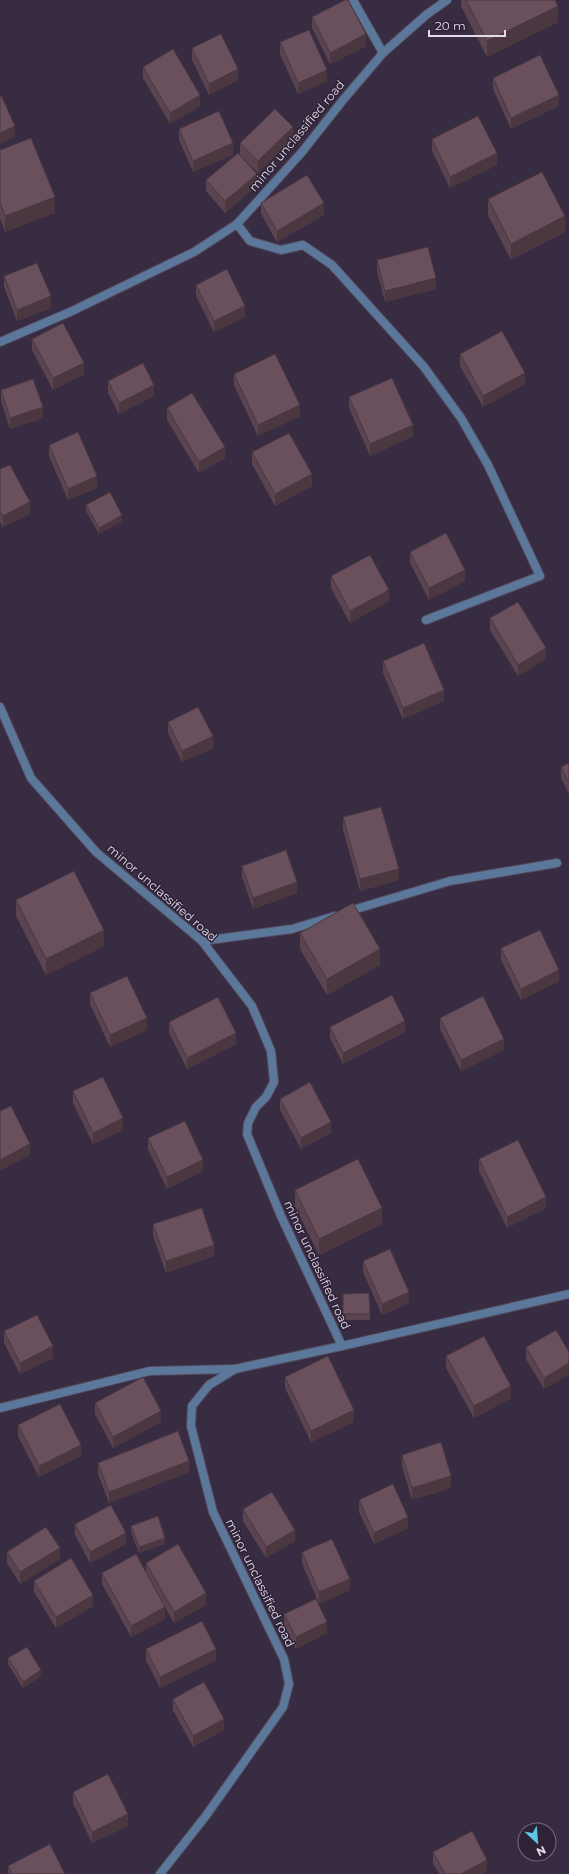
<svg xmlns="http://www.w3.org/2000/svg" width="569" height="1874" font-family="Montserrat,sans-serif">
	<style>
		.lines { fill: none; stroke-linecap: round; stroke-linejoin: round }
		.street-casing { stroke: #53485d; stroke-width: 10 }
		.street { stroke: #5b789b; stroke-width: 8 }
		.wall { fill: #5b444f }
		.shaded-wall { fill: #4a3740 }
		.building { fill: #6a4f5c; stroke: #4a3740 }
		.labels { text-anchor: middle; stroke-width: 3; stroke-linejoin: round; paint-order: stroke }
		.street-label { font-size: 12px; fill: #e2dbe9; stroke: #2e2237 }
	</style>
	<rect width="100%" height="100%" fill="#382c42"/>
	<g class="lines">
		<defs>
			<g id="street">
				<path d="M353,0L383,53"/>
				<path d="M237,224L250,241L281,250L303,245L332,265L424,367L461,418L488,465L540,576L426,620"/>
				<path d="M0,342L70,312L194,252L237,224L302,152L343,100L383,53L426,15L447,0"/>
				<path d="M0,707L31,778L96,852L202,941L252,1006L271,1051L274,1082L266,1097L256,1107L248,1123L247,1134L281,1216L342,1346L235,1369L209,1385L192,1406L191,1426L213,1512L284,1659L289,1684L283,1707L205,1817L160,1874"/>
				<path d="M346,912L450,881L557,863"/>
				<path d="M202,941L292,929L335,916"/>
				<path d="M342,1346L569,1294"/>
				<path d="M0,1408L150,1371L234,1369"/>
			</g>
		</defs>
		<use href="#street" class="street-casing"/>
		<use href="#street" class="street"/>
	</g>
	<g class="wall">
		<path d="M461,0H555L558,22L487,57L461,6Z"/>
		<path d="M312,17L366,46L330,64L312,28Z"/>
		<path d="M280,42L327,81L298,94L280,54Z"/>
		<path d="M192,48L238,80L209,95L192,60Z"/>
		<path d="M143,67L200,106L170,124L143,78Z"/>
		<path d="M493,78L559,106L511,129L493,89Z"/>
		<path d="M179,129L233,155L193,172L179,140Z"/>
		<path d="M293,138L258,173L240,155V143Z"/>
		<path d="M432,139L497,165L450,188L432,151Z"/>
		<path d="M0,150L55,213L5,232L0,218Z"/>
		<path d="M206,180L257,185L225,213L206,191Z"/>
		<path d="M488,199L565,232L511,260L488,215Z"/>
		<path d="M261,203L324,215L277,242L261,214Z"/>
		<path d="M377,260L436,289L385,302L377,271Z"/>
		<path d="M4,276L51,308L17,321L4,287Z"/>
		<path d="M196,285L245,317L214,332L196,296Z"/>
		<path d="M32,339L84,374L53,390L32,350Z"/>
		<path d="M460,354L525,384L483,407L460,366Z"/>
		<path d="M234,374L300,416L258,436L234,385Z"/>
		<path d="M108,381L154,396L119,414L108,393Z"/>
		<path d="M1,390L43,418L10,429L1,401Z"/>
		<path d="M349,397L413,436L370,456L349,408Z"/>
		<path d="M167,408L225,458L199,473L167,420Z"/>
		<path d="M49,445L97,488L68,500L49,456Z"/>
		<path d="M252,452L312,486L275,506L252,464Z"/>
		<path d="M0,469L30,514L3,527L0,522Z"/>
		<path d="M86,505L122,521L99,534L86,511Z"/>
		<path d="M410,552L465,581L429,600L410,563Z"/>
		<path d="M331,576L389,601L350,623L331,588Z"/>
		<path d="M490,618L546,659L518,676L490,630Z"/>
		<path d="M383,661L444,701L403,719L383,673Z"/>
		<path d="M168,722L213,748L182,762L168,733Z"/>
		<path d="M569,763V794L561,778V767Z"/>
		<path d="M343,817L399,880L360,891L343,829Z"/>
		<path d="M242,866L297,893L253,909L242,877Z"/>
		<path d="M16,900L104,946L46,975L16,916Z"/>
		<path d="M300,933L380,965L327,995L300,949Z"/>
		<path d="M501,948L559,981L521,1000L501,960Z"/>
		<path d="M90,993L147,1030L110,1047L90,1004Z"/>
		<path d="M440,1018L504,1050L461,1071L440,1029Z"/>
		<path d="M169,1022L236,1044L187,1069L169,1033Z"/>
		<path d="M330,1027L405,1032L343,1064L330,1038Z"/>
		<path d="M73,1091L123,1130L93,1144L73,1103Z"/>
		<path d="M280,1099L331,1133L301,1149L280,1110Z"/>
		<path d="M148,1138L203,1171L167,1189L148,1149Z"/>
		<path d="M479,1159L546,1208L507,1228L479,1171Z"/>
		<path d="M295,1190L382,1224L319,1255L295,1206Z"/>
		<path d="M153,1224L214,1256L166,1273L153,1236Z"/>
		<path d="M363,1261L409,1303L382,1315L363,1272Z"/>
		<path d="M369,1293L370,1320H343V1294Z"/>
		<path d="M4,1331L53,1358L20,1374L4,1343Z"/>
		<path d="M526,1347L569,1352V1374L544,1389L526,1359Z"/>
		<path d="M446,1356L511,1398L474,1418L446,1368Z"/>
		<path d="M285,1377L354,1422L311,1442L285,1388Z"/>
		<path d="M95,1403L161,1422L113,1448L95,1414Z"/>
		<path d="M18,1425L81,1456L39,1477L18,1436Z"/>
		<path d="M402,1455L451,1488L412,1500L402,1466Z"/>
		<path d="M98,1463L189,1472L109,1503L98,1474Z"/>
		<path d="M359,1500L408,1528L374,1544L359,1512Z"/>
		<path d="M243,1509L295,1541L266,1558L243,1521Z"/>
		<path d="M75,1524L126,1544L90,1563L75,1535Z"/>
		<path d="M131,1526L165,1544L139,1553L131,1532Z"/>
		<path d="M7,1552L60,1559L20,1584L7,1563Z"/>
		<path d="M302,1552L350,1590L319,1604L302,1563Z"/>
		<path d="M146,1563L206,1605L174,1623L146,1574Z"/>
		<path d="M102,1573L165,1619L131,1637L102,1584Z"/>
		<path d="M34,1581L93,1606L56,1628L34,1592Z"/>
		<path d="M284,1614L327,1633L296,1649L284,1625Z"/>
		<path d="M146,1649L216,1660L160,1688L146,1660Z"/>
		<path d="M8,1658L41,1676L23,1688L8,1664Z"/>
		<path d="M173,1699L224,1730L193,1747L173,1710Z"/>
		<path d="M73,1792L128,1826L92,1843L73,1803Z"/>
		<path d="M433,1852L487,1871L482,1874H439L433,1863Z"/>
		<path d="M8,1866L65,1874H8Z"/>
	</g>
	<g class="shaded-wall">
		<path d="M558,6V22L487,57V41Z"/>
		<path d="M366,34V46L330,64V53Z"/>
		<path d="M238,69V80L209,95V84Z"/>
		<path d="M327,70V81L298,94V83Z"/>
		<path d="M200,95V106L170,124V113Z"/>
		<path d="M559,95V106L511,129V118Z"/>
		<path d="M15,126V137L0,144V133Z"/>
		<path d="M293,127V138L258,173V161Z"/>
		<path d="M233,143V155L193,172V161Z"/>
		<path d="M497,153V165L450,188V177Z"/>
		<path d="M257,174V185L225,213V201Z"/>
		<path d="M55,197V213L5,232V216Z"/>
		<path d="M324,203V215L277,242V231Z"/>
		<path d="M565,216V232L511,260V244Z"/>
		<path d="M436,278V289L385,302V291Z"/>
		<path d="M51,296V308L17,321V310Z"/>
		<path d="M245,306V317L214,332V321Z"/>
		<path d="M84,363V374L53,390V378Z"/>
		<path d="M525,373V384L483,407V396Z"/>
		<path d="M154,385V396L119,414V403Z"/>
		<path d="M300,405V416L258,436V425Z"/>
		<path d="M43,407V418L10,429V418Z"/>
		<path d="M413,425V436L370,456V444Z"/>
		<path d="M225,447V458L199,473V462Z"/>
		<path d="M312,474V486L275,506V494Z"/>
		<path d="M97,476V488L68,500V489Z"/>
		<path d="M30,502V514L3,527V516Z"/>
		<path d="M122,515V521L99,534V528Z"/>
		<path d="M465,570V581L429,600V588Z"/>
		<path d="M389,590V601L350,623V611Z"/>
		<path d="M546,648V659L518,676V665Z"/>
		<path d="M444,690V701L403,719V708Z"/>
		<path d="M213,736V748L182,762V751Z"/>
		<path d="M399,869V880L360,891V879Z"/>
		<path d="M297,882V893L253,909V898Z"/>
		<path d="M104,930V946L46,975V959Z"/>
		<path d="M380,949V965L327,995V979Z"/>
		<path d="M559,970V981L521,1000V989Z"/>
		<path d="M147,1018V1030L110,1047V1035Z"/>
		<path d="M405,1021V1032L343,1064V1053Z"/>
		<path d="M236,1033V1044L187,1069V1058Z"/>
		<path d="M504,1039V1050L461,1071V1060Z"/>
		<path d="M123,1118V1130L93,1144V1133Z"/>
		<path d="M331,1122V1133L301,1149V1138Z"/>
		<path d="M30,1144V1155L0,1171V1160Z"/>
		<path d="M203,1160V1171L167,1189V1177Z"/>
		<path d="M546,1197V1208L507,1228V1217Z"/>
		<path d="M382,1208V1224L319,1255V1239Z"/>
		<path d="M214,1245V1256L166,1273V1261Z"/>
		<path d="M409,1292V1303L382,1315V1304Z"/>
		<path d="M53,1346V1358L20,1374V1363Z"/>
		<path d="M569,1363V1374L544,1389V1378Z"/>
		<path d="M511,1386V1398L474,1418V1406Z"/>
		<path d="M354,1410V1422L311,1442V1431Z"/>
		<path d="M161,1411V1422L113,1448V1437Z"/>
		<path d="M81,1445V1456L39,1477V1466Z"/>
		<path d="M189,1461V1472L109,1503V1492Z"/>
		<path d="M451,1476V1488L412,1500V1488Z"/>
		<path d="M408,1517V1528L374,1544V1533Z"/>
		<path d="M295,1530V1541L266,1558V1547Z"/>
		<path d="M126,1533V1544L90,1563V1552Z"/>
		<path d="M165,1538V1544L139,1553V1547Z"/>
		<path d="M60,1548V1559L20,1584V1572Z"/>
		<path d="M350,1579V1590L319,1604V1592Z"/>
		<path d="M206,1593V1605L174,1623V1612Z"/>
		<path d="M93,1595V1606L56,1628V1617Z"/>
		<path d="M165,1607V1619L131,1637V1626Z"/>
		<path d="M327,1622V1633L296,1649V1637Z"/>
		<path d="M216,1649V1660L160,1688V1677Z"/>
		<path d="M41,1670V1676L23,1688V1682Z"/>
		<path d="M224,1719V1730L193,1747V1736Z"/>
		<path d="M128,1814V1826L92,1843V1832Z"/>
		<path d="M487,1860V1871L482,1874H461Z"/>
	</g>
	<g class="building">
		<path d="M345,0H348L366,34L330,53L312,17Z"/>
		<path d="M466,0H555L558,6L487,41Z"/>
		<path d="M309,30L327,70L298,83L280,42Z"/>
		<path d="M221,34L238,69L209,84L192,48Z"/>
		<path d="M173,49L200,95L170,113L143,67Z"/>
		<path d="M540,55L559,95L511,118L493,78Z"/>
		<path d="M1,95L15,126L0,133V96Z"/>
		<path d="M275,109L293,127L258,161L240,143Z"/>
		<path d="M219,111L233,143L193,161L179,129Z"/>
		<path d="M478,116L497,153L450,177L432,139Z"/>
		<path d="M31,138L55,197L5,216L0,202V150Z"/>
		<path d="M238,153L257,174L225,201L206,180Z"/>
		<path d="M542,172L565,216L511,244L488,199Z"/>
		<path d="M307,175L324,203L277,231L261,203Z"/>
		<path d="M428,247L436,278L385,291L377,260Z"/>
		<path d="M37,263L51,296L17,310L4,276Z"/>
		<path d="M227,269L245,306L214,321L196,285Z"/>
		<path d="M63,323L84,363L53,378L32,339Z"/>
		<path d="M502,331L525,373L483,396L460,354Z"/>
		<path d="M275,354L300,405L258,425L234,374Z"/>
		<path d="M143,363L154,385L119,403L108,381Z"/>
		<path d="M392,378L413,425L370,444L349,397Z"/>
		<path d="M33,379L43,407L10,418L1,390Z"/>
		<path d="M192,393L225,447L199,462L167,408Z"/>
		<path d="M78,432L97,476L68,489L49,445Z"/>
		<path d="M289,433L312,474L275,494L252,452Z"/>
		<path d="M10,465L30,502L3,516L0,511V469Z"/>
		<path d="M110,492L122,515L99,528L86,505Z"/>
		<path d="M446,533L465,570L429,588L410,552Z"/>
		<path d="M370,555L389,590L350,611L331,576Z"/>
		<path d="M518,602L546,648L518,665L490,618Z"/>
		<path d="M424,643L444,690L403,708L383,661Z"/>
		<path d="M198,707L213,736L182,751L168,722Z"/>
		<path d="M569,763V783L561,767Z"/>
		<path d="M381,807L399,869L360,879L343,817Z"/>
		<path d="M286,850L297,882L253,898L242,866Z"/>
		<path d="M74,871L104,930L46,959L16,900Z"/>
		<path d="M353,903L380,949L327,979L300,933Z"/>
		<path d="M540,930L559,970L521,989L501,948Z"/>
		<path d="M127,976L147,1018L110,1035L90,993Z"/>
		<path d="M392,995L405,1021L343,1053L330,1027Z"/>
		<path d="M483,996L504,1039L461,1060L440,1018Z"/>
		<path d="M218,997L236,1033L187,1058L169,1022Z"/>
		<path d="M103,1077L123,1118L93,1133L73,1091Z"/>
		<path d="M310,1082L331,1122L301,1138L280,1099Z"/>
		<path d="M11,1106L30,1144L0,1160V1111Z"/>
		<path d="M185,1121L203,1160L167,1177L148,1138Z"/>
		<path d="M518,1140L546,1197L507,1217L479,1159Z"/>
		<path d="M358,1159L382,1208L319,1239L295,1190Z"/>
		<path d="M202,1208L214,1245L166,1261L153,1224Z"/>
		<path d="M390,1249L409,1292L382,1304L363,1261Z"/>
		<path d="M369,1293L370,1314H343V1294Z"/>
		<path d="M37,1315L53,1346L20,1363L4,1331Z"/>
		<path d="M556,1330L569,1352V1363L544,1378L526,1347Z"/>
		<path d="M484,1336L511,1386L474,1406L446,1356Z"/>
		<path d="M328,1356L354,1410L311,1431L285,1377Z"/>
		<path d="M143,1377L161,1411L113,1437L95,1403Z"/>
		<path d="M60,1404L81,1445L39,1466L18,1425Z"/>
		<path d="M178,1431L189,1461L109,1492L98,1463Z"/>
		<path d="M441,1442L451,1476L412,1488L402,1455Z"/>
		<path d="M393,1484L408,1517L374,1533L359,1500Z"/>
		<path d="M272,1492L295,1530L266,1547L243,1509Z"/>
		<path d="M111,1505L126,1533L90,1552L75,1524Z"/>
		<path d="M158,1516L165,1538L139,1547L131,1526Z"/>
		<path d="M46,1527L60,1548L20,1572L7,1552Z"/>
		<path d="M332,1539L350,1579L319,1592L302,1552Z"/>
		<path d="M178,1544L206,1593L174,1612L146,1563Z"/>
		<path d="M136,1554L165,1607L131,1626L102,1573Z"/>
		<path d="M71,1558L93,1595L56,1617L34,1581Z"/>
		<path d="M316,1599L327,1622L296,1637L284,1614Z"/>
		<path d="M202,1621L216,1649L160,1677L146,1649Z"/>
		<path d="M27,1647L41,1670L23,1682L8,1658Z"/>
		<path d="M204,1682L224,1719L193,1736L173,1699Z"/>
		<path d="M108,1774L128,1814L92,1832L73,1792Z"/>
		<path d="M472,1831L487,1860L461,1874H445L433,1852Z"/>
		<path d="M50,1844L65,1874H12L8,1866Z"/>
	</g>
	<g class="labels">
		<g class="street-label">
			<text transform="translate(297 136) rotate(-50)" y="4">minor unclassified road</text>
			<text transform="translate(162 893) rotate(41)" y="4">minor unclassified road</text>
			<text transform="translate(317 1265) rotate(65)" y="4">minor unclassified road</text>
			<text transform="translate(260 1583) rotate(64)" y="4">minor unclassified road</text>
		</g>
	</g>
	<g transform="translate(537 1842) rotate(154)"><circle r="19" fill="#2e2237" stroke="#766c7e"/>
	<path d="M0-3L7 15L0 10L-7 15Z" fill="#59c8e5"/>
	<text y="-6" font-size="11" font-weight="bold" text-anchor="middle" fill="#e2dbe9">N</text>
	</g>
	<path d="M429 30v6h76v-6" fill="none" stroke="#e2dbe9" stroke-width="2"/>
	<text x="435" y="30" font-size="12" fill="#e2dbe9" stroke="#2e2237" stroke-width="3" paint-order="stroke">20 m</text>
</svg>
